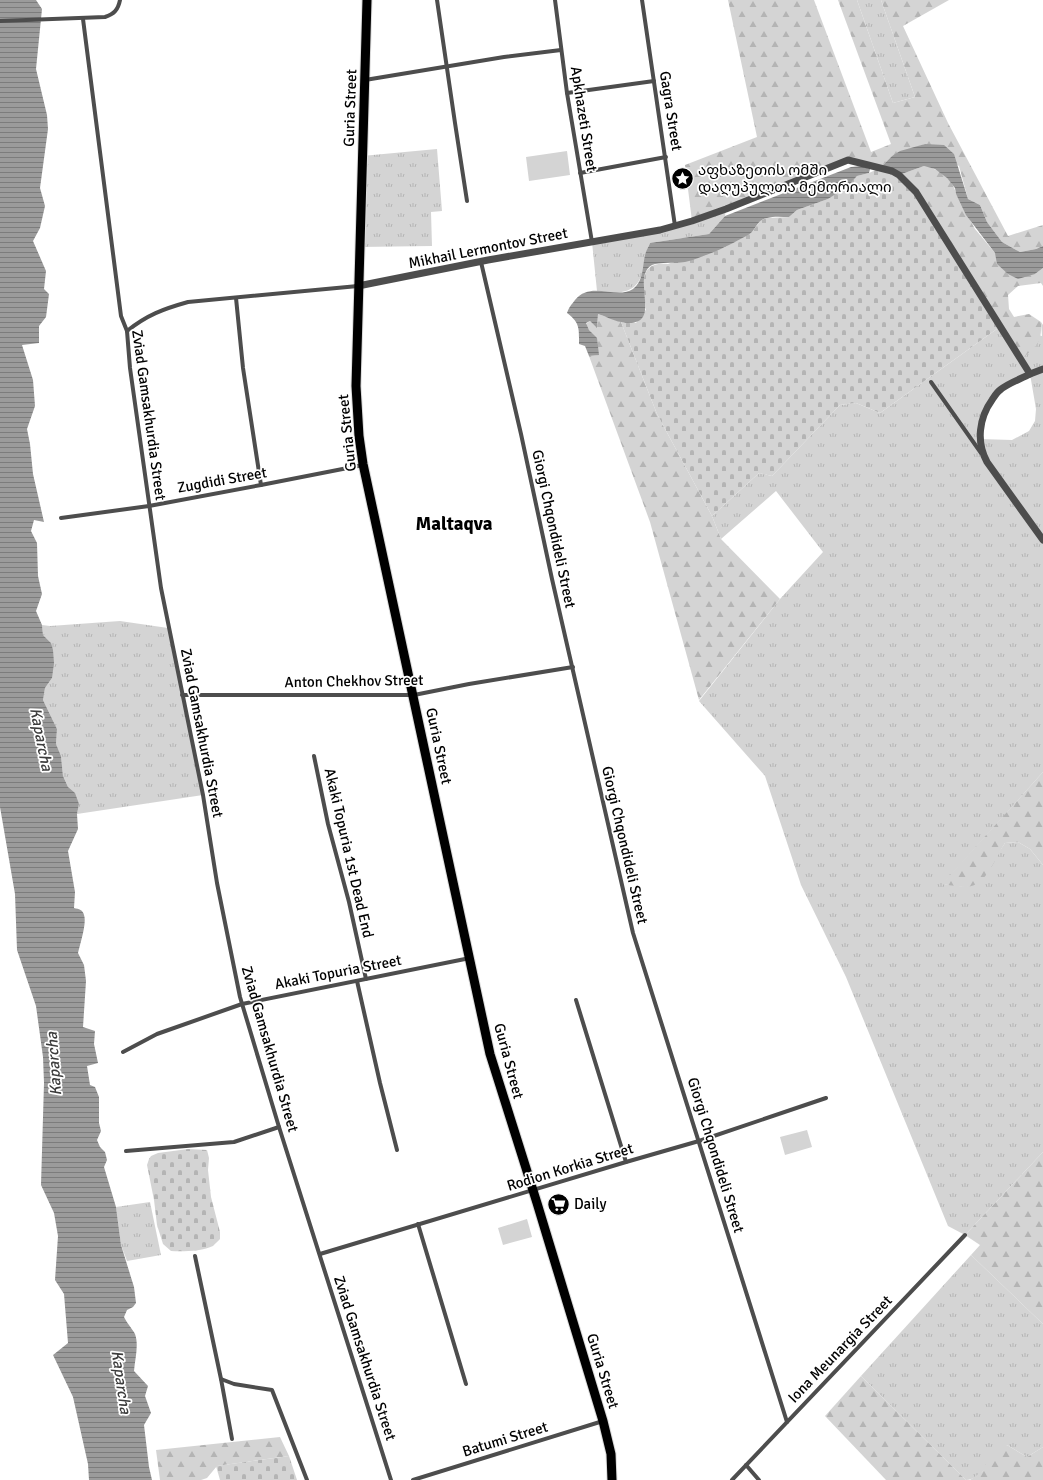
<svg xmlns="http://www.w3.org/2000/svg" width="1043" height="1480" font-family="Signika,'Noto Sans Georgian',sans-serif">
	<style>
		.grass { fill: url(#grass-tufts); fill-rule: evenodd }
		.forest { fill: url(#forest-firs) }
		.cemetery { fill: url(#cemetery-stones) }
		.park { fill: #d4d4d4 }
		.water { fill: url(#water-rules) }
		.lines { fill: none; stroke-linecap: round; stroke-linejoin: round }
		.trunk-casing { stroke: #dbdbdb; stroke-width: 11 }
		.minor { stroke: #4d4d4d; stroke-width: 4 }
		.tertiary { stroke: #4d4d4d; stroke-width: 7 }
		.trunk { stroke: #000; stroke-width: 9 }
		.labels { text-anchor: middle; stroke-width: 3.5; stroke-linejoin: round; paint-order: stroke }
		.street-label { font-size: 15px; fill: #000; stroke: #fff }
		.poi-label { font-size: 15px; fill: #000; stroke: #fff; text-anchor: start }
		.water-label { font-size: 16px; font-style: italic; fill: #3c3c3c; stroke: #fff }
		.district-label { font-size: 19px; font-weight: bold; fill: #000; stroke: #fff }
	</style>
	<defs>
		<pattern id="grass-tufts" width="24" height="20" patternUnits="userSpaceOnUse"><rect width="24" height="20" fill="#d4d4d4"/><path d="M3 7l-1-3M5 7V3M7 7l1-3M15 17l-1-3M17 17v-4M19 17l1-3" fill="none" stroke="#b4b4b4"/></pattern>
		<pattern id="forest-firs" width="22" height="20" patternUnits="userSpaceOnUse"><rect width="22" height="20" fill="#d4d4d4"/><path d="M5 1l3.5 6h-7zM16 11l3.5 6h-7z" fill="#b4b4b4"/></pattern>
		<pattern id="cemetery-stones" width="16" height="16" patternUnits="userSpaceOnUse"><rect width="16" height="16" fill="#d4d4d4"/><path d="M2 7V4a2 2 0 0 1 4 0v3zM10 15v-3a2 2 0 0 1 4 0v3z" fill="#b4b4b4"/></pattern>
		<pattern id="water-rules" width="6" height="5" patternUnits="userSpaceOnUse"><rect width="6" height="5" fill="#9b9b9b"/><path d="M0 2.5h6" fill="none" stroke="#7c7c7c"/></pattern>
	</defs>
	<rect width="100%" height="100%" fill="#fff"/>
	<g class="grass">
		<path d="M857,0H881L915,97L893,103Z"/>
		<path d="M437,149L442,211L431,212L432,246L359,247L362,156Z"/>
		<path d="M726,209L725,216L709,234L650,243C645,254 646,260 643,271C637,295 618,294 597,291L592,242L661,230Z"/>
		<path d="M1041,322L1043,325V772L943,884L967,887L995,858L1005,843L1018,842L1030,849L1043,865V1152L965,1235L948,1226L846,977L801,885L765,776L699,701L780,599L823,552L776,491L721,539L712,516L759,473L772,476L840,405L856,403L880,413L1001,326L1042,336ZM1030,374L1036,409L1035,421L1029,431L1012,440L980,439L988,405L999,390Z"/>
		<path d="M120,621L168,628L203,795L77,814L79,804L68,787L63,776L61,756L56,744L57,729L43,700L45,688L52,678L51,643L43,635L42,625L50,626Z"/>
		<path d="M150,1202L161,1255L127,1261L121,1245L116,1207Z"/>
		<path d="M971,1255L1043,1324V1447L1027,1457L1007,1445C998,1455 980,1480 966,1480L861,1376Z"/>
	</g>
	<g class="forest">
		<path d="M728,0H814L871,152L891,144L838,0H857L893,103L915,97L881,0H949L903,26L948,123L1008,236L1043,225V246L1036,249L1020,252L1002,242L987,222L980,205L968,199L959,166L925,144L892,156L880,168L848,160L692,221L685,165L757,137Z"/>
		<path d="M924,166C927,167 931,167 934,169C943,172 955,184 956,194L975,229L995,253L1035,274L1043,268V286L1041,283L1018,286L1008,295L1009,309L1014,317L1029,314L1041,322C1042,343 1037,345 1022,359L899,175Z"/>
		<path d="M598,314L621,322L657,414L712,516L721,539L780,599L699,700L650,522L589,356L598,355L596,338L589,330L586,324L590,321L597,328Z"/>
		<path d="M1043,772V865L1030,849L1018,842L1005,843C995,858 987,885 967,887C960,887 950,885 942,884Z"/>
		<path d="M1043,1152V1324L971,1255L980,1245L965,1235Z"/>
		<path d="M861,1376L966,1480H886L825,1416Z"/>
		<path d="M280,1437L289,1456L217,1466L207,1478L201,1480H160L156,1450Z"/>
		<path d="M1007,1445L1027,1457L1043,1447V1480H970L983,1471L991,1450Z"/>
	</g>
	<g class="cemetery">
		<path d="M880,168L892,171L916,192L1001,326L880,413L856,403L840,405L772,476L759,473L712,516L657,414L621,322L636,323L646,310C644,289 636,260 668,264L752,232L761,220L767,218L789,217L797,210L828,199L846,187L857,176L869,173Z"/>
		<path d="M188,1149L207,1150L209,1158L208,1170L211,1197L220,1232V1239C218,1241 215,1244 213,1246C203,1251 182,1252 171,1251L163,1244L157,1225L154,1200L147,1165L149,1159L151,1156L158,1153Z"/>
		<path d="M289,1456L297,1480H220L216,1466Z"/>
	</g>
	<g class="park">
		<path d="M567,151L570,175L529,181L526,157Z"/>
		<path d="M807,1130L812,1147L785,1155L780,1137Z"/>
		<path d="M527,1219L532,1237L503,1245L498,1228Z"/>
	</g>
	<g class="water">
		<path d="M0,0H36L42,9L36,69L47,115L48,129L40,188L45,206L40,228L33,241L46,271L44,289L49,294L46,317L39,326V343L22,345L33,380L35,406L27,429L30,444L33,474L44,522L34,520L31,531L37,543L38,576L42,594L36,611L42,625L43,635L51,643L53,650L54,663L52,678L45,688L43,700L57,729L56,744L61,756L63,776L68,787L75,793L79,804L77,814L78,829L68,851L75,892L74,908C79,909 83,910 84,915C87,923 80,944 78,953L84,965L86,981L83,1027L95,1031L94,1044L98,1063L87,1066L90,1085L95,1087L99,1097V1123L101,1131L97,1140L100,1147L105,1152L107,1160L104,1167L116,1207L121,1245L134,1287L136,1303L133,1307L127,1310L124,1317C127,1323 133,1330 135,1334C139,1345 135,1359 134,1371L148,1386L145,1396L151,1413L144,1425L149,1467L152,1480H89L88,1464L73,1397L53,1355L68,1343L64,1294L55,1280L58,1236L54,1213L41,1185L44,1083L43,1057L36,1006L17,950L15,894L0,807Z"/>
		<path d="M925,144L944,145L954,154L968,199L980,205L987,222L1002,242L1020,252L1036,249L1043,246V268L1035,274L1018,279L1008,274L997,264L995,253L966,215L956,194L955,188L947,178L935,169L924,166L899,175L880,168L892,156L900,151Z"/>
		<path d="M861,166L870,169L869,173L857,176L847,187L828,199L797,210L789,217C782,217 774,216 767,218C759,219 757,226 752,232C748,236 721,249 714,252C705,255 695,260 685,262C677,263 659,262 652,265C629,278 667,330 621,322C613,321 606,316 598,314L597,328L590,321L586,323L589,330L597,338L599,355L589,356L585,346L579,344C579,328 580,323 567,313C569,307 572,304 575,300C591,280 616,300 633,289C645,280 642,263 646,252C647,249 649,246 650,243L709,234L725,216L851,167Z"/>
	</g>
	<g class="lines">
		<defs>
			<path id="trunk" d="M367,0L356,386L359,436L363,464L490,1054L537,1203L603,1421L611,1454L612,1480"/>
		</defs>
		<use href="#trunk" class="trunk-casing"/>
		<g class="minor">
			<path d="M437,0L455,123L467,201"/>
			<path d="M555,0L567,93L592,242"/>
			<path d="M642,0L675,226"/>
			<path d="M83,19L121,316L127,331L130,368L161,588L203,795L217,883L240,997L279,1127L391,1480"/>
			<path d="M0,21L105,17C114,14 118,10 120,0"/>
			<path d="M365,80L504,57L561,50"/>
			<path d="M567,93L654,81"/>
			<path d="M580,173L666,157"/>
			<path d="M481,262L521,434L552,579L633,933L787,1422"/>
			<path d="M236,298L243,368L261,485"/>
			<path d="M127,331C147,315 163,309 188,302L358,286"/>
			<path d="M931,382L981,453"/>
			<path d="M61,518L149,506L261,485L363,465"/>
			<path d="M182,695H414L469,684L573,667"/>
			<path d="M314,756L328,824L349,902L366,979"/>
			<path d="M357,981L380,1083L397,1150"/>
			<path d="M576,1000L626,1162"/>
			<path d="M123,1052L157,1034L242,1004L470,958"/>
			<path d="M126,1151L234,1142L279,1127"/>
			<path d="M418,1224L466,1384"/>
			<path d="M320,1254L626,1162L699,1141L826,1098"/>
			<path d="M195,1256L221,1379L234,1384L272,1390L307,1480"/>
			<path d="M221,1379L232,1439"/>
			<path d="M746,1465L759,1480"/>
			<path d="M413,1480L603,1421"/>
			<path d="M732,1480L965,1235"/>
		</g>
		<g class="tertiary">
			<path d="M358,286L488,260L660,230L692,221L726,209L848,160L892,171L899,175L916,192L1030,374L1043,369"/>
			<path d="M1030,374C1021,379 1008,383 1000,390C997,392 994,397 992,400C979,418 976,442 987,462L1043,540"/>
		</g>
		<use href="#trunk" class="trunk"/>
	</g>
	<defs>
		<symbol id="sight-disc" viewBox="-11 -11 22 22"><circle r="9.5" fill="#000" stroke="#fff"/><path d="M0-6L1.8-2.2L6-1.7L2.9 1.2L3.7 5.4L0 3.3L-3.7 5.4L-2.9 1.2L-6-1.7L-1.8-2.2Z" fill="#fff"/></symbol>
		<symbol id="supermarket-disc" viewBox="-11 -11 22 22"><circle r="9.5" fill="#000" stroke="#fff"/><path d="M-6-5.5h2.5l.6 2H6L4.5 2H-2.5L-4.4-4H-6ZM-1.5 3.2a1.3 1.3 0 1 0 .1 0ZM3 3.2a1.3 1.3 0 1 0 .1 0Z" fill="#fff"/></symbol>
	</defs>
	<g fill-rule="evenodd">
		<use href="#sight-disc" x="670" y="166" width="25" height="25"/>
		<use href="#supermarket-disc" x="546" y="1192" width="25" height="25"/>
	</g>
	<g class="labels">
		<g class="street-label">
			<text transform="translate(350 108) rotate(-88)" y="5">Guria Street</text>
			<text transform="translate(671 111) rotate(81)" y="5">Gagra Street</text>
			<text transform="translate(584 119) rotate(81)" y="5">Apkhazeti Street</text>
			<text transform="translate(488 248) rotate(-11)" y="5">Mikhail Lermontov Street</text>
			<text transform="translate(149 415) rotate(82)" y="5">Zviad Gamsakhurdia Street</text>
			<text transform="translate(347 433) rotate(-96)" y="5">Guria Street</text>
			<text transform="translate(222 480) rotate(-10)" y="5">Zugdidi Street</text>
			<text transform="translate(554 529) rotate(78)" y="5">Giorgi Chqondideli Street</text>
			<text transform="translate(354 681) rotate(-1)" y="5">Anton Chekhov Street</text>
			<text transform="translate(202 733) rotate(79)" y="5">Zviad Gamsakhurdia Street</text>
			<text transform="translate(439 746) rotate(78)" y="5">Guria Street</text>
			<text transform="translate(625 845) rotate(77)" y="5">Giorgi Chqondideli Street</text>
			<text transform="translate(349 853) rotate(77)" y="5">Akaki Topuria 1st Dead End</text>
			<text transform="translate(338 972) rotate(-11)" y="5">Akaki Topuria Street</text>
			<text transform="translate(270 1049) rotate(74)" y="5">Zviad Gamsakhurdia Street</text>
			<text transform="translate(509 1061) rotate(75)" y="5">Guria Street</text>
			<text transform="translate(716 1155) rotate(73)" y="5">Giorgi Chqondideli Street</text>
			<text transform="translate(570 1167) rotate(-17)" y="5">Rodion Korkia Street</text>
			<text transform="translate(840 1349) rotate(-46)" y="5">Iona Meunargia Street</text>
			<text transform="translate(365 1358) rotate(72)" y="5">Zviad Gamsakhurdia Street</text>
			<text transform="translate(603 1371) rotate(73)" y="5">Guria Street</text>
			<text transform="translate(505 1439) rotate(-17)" y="5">Batumi Street</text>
		</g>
		<g class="poi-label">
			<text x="698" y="175">აფხაზეთის ომში<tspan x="698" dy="17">დაღუპულთა მემორიალი</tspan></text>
			<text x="574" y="1209">Daily</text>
		</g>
		<g class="water-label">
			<text transform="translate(42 739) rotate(79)" y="6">Kaparcha</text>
			<text transform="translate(53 1064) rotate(-94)" y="6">Kaparcha</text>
			<text transform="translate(122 1382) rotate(82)" y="6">Kaparcha</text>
		</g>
		<g class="district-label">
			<text x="454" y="530">Maltaqva</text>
		</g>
	</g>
</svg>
